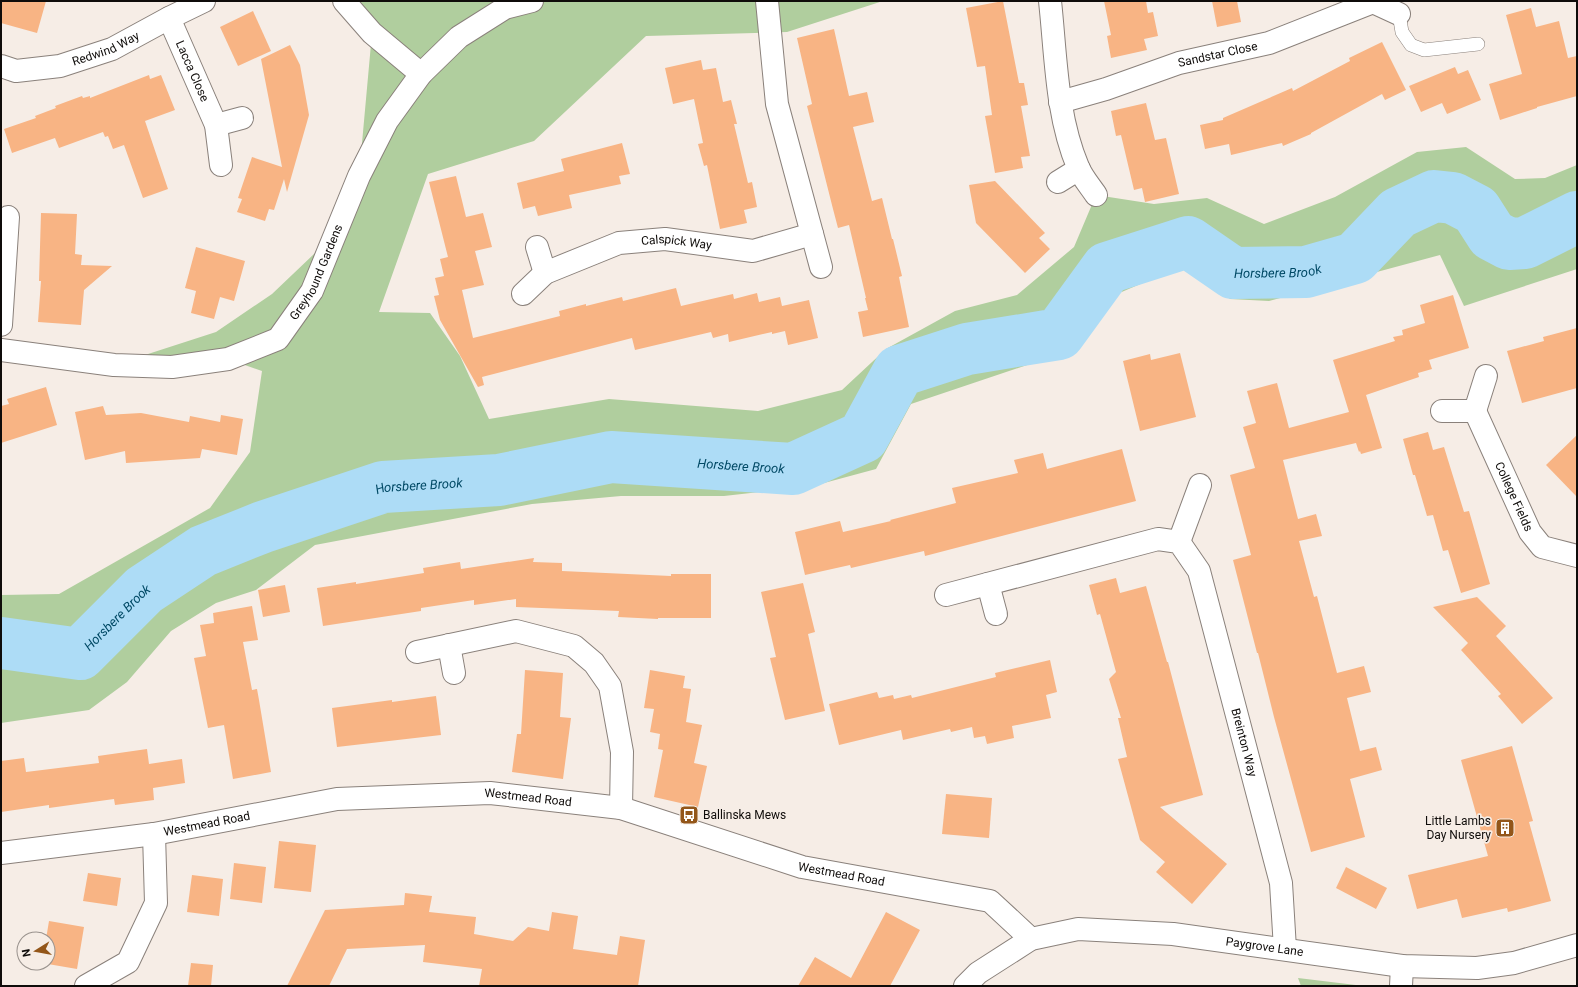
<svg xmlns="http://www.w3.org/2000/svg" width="1578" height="987" font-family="Roboto,sans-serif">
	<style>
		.green { fill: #b0ce9e }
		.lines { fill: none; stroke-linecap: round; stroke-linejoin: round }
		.river { stroke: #addcf6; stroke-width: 52 }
		.building { fill: #f8b484 }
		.lane-casing { stroke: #8a817b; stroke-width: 14 }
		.street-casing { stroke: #8a817b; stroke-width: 24 }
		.lane { stroke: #fff; stroke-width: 13 }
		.street { stroke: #fff; stroke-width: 22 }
		.labels { text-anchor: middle; stroke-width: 3.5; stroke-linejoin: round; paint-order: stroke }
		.street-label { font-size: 12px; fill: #0f0c0a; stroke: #f6ede6 }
		.poi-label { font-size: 12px; fill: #0f0c0a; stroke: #f6ede6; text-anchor: start }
		.water-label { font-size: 13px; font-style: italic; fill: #004965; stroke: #f6ede6 }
	</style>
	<rect width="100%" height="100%" fill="#f6ede6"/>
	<g class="green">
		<path d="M344,1H883L787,32L646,36L534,141L428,174L379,312L430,313L460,356L489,419L609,399L758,411L842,390L886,349L955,311L1017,295L1074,247L1096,195L1154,204L1207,198L1264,224L1335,197L1417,152L1466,147L1515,179L1545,178L1577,165V269L1464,306L1440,255L1269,301L1230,299L1187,264L1117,294L1078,348L911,404L876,469L813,486L724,496H621L532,504L315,545L256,590L216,603L171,631L127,682L89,710L1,723V595L59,594L210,508L250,452L262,371L228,359L114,365L216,332L272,294L335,234L359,176L372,33Z"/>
		<path d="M1298,978L1364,986H1301Z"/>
	</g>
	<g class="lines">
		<path class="river" id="s1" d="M1,643L80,654L144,590L203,551L263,527L383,487L499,480L611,457L793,469L863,437L899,371L967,349L1059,334L1107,268L1188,242L1233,273L1306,272L1355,258L1398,213L1434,196L1453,198L1476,210L1492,235L1509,244L1525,243L1577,217"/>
	</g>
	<g class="building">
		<path d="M1,1H46L37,33L1,23Z"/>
		<path d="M1003,1L1019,83H1024L1028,105L1021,106L1030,156L1021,157L1023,168L995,173L985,116L992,115L985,66L977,67L966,8Z"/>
		<path d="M1104,1H1146L1148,13L1153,12L1158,36L1144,39L1147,50L1111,58L1107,36L1111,35Z"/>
		<path d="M1212,1H1237L1241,22L1217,27Z"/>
		<path d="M1531,8L1536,27L1559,21L1568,58L1577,56V96L1537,107V108L1500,120L1489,84L1522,74L1506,15Z"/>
		<path d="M253,11L271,51L238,66L220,27Z"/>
		<path d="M834,29L849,96L867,92L874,122L853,127L872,201L882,198L892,239H893L902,276L899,277L909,327L863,337L858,312L868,310L865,298H866L849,225L838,228L833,209L807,106L812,104L797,38Z"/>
		<path d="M1382,42L1406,90L1385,100L1382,94L1311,133V134L1283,146L1282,143L1231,155L1229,144L1205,149L1200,125L1223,120V118L1292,88L1293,91L1350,61L1349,58Z"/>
		<path d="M290,45L300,65L309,115L287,192L284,179L274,210L269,209L265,221L237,212L242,199L238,198L252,157L282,167L261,59Z"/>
		<path d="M701,60L703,70L716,68L723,102L731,100L737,124H734L748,183L752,182L757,207L744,210L747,223L720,229L707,165L704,166L698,144L703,143L694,99L673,104L665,68Z"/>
		<path d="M1455,67L1458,74L1468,70L1481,100L1447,114L1442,103L1421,112L1409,86Z"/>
		<path d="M149,75L150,79L161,75L175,110L145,121L168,189L143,198L124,145L113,149L108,136L105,137L103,132L59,148L55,138L12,153L4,129L36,118L35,116L56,108L55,106L82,96L83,98L90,96V98Z"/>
		<path d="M1146,103L1155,140L1166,138L1179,194L1145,202L1142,188L1134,190L1121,135L1116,136L1111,111Z"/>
		<path d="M622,143L630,174L619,176L621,184L569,195L572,208L538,216L535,206L523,209L517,183L564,171L561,159Z"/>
		<path d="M456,176L466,217L483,213L492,247L475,251L484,285L462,290L473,338L560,316L559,311L586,304V306L622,297L623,301L676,288L681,306L733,294L734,299L757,293L759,302L780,297L782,306L809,300L818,338L788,345L785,331L772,334V332L729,342L728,334L713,338L711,332L635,350L632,338L482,377L484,385L478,387L440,320L434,296L439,295L435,278L444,276L440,259L448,257L429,182Z"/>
		<path d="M995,181L1045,233L1039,238L1050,249L1025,273L976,223L969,185Z"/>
		<path d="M41,213L77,214L75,254L82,255L81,265L112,266L84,290L81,325L38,322L41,281H39Z"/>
		<path d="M196,247L245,261L234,301L220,297L214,319L191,313L196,291L185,288Z"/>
		<path d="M1453,295L1469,348L1429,360L1432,369L1418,373L1419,377L1366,395L1382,448L1361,454L1360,451L1359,452L1356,443L1283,460L1298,519L1316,514L1322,536L1299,541L1314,597L1317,596L1337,673L1364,666L1371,692L1347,698L1360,751L1376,747L1382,770L1350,779L1365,837L1311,852L1274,717L1258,653H1257L1233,560L1251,555L1230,475L1255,468L1243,427L1256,423L1247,391L1277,383L1289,428L1349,412L1333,360L1395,341L1393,337L1403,335L1402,330L1425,323L1420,305Z"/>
		<path d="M1577,328V388L1522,403L1507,351L1544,341L1543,337Z"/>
		<path d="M1180,353L1196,417L1140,431L1123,361L1150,354L1151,360Z"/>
		<path d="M46,387L57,425L1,443V406L9,404L7,399Z"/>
		<path d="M103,406L106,415L141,413L189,422L190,416L220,422L221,415L243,419L237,455L202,449L200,458L126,463L125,451L85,460L75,412Z"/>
		<path d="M1428,432L1433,450L1444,447L1464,512L1469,511L1490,584L1461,593L1448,550L1443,551L1433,515L1427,516L1415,475H1413L1403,439Z"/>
		<path d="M1577,435V497L1546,465Z"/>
		<path d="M1122,449L1136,501L925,556L924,551L851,568L850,565L805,575L795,532L840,521L843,532L891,521L890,520L956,503L952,488L1018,473L1014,460L1043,453L1047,469Z"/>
		<path d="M534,558L533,562L562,563V571L671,576V574H711V618H658V619L618,617L619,611L516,607V599L474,605V600L421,608V611L323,626L317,588L356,582V584L424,573L423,568L460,562L461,569Z"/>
		<path d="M1116,578L1120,593L1146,586L1167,662H1168L1203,795L1160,807L1227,864L1192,904L1156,872L1165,862L1140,840L1118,759L1127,757L1118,718H1121L1109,679L1116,672L1100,614L1097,615L1089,585Z"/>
		<path d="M803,583L815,632L808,634L825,711L785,720L770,658L776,657L761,592Z"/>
		<path d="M285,585L290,612L263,617L258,590Z"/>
		<path d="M1477,597L1506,626L1496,636L1553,698L1522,724L1498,696L1501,694L1461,650L1468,643L1433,607Z"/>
		<path d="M252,606L258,640L243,642L252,690L257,689L259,700L271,772L233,779L224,725L208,728L194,658L206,656L200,625L214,623L213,613Z"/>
		<path d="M1050,660L1057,692L1046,695L1051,718L1012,726L1014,738L987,744L985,736L974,738L972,727L951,732L950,729L903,740L901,730L839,745L829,704L877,692L879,698L893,695L894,699L911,695L912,698L996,677L995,673Z"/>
		<path d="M525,670L563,673L560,717L571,718L563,779L512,772L517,734H521Z"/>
		<path d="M650,670L685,676L683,688L691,689L686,722L702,725L694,763L707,766L698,807L654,797L663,750L658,749L660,734L650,732L654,709L644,708Z"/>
		<path d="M436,696L441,735L337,747L332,708L392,700V702Z"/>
		<path d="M1512,746L1533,821L1529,822L1551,901L1508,912L1507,908L1462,918L1457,899L1417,909L1408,875L1488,856L1461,760Z"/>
		<path d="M147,749L149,764L182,759L185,783L153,788L154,800L115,805L114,799L49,808V805L1,812V761L24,758L26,772L99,763L98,756Z"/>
		<path d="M946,794L992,798L989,838L942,834Z"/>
		<path d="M279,841L316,845L311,892L274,888Z"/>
		<path d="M234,863L266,867L262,903L230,899Z"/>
		<path d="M1346,867L1387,888L1376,909L1336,888Z"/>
		<path d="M88,873L121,878L117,906L83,901Z"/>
		<path d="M192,875L223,879L219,916L187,912Z"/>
		<path d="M405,893L432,896L429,912L476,917L474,934L513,941L528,927L549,931L552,912L578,916L573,949L617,955L620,936L645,940L638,986H479L482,969L423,962L425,945L347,949L329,986H287L325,910L404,905Z"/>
		<path d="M886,912L920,930L890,986H798L815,957L851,978Z"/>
		<path d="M49,921L84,927L77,969L42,963H48V939H46Z"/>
		<path d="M191,963L213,965L211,986H188Z"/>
	</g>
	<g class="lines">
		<defs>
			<path id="lane" d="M1399,14L1402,32L1411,45L1424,50L1478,44"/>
			<g id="street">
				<path d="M344,1L372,33L421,74"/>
				<path d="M767,1L777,104L821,267"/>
				<path d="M1050,1C1056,56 1056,115 1078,167C1082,177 1090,186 1096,195"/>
				<path id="s2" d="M169,18L216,125L221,165"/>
				<path id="s3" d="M1,66L16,71L60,66L112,49L169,18L204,1"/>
				<path id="s4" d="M1060,102L1106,89L1179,63L1269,43L1373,2L1399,14"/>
				<path d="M216,125L242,118"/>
				<path d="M1058,182L1079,169"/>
				<path d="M537,247L545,273"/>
				<path id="s5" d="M523,294L545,273L619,243L665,239L753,251L812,234"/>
				<path d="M1,325L8,217"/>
				<path id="s6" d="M1,350L114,365L172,367L228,359L278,339L312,291L359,176L387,121L421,74L459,37L505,8L532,1"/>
				<path d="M1442,411H1475L1486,376"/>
				<path id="s7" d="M1475,411L1530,532L1542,547L1577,556"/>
				<path d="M1179,542L1200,485"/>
				<path d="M988,584L996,614"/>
				<path id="s8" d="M946,595L1158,539L1179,542L1199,571L1281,883L1285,949"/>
				<path d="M449,645L454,673"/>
				<path d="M417,652L516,631L574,646L594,663L610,686L622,752L621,808"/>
				<path id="s9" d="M1,853L154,834L337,799L490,793L621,808L802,867L990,901L1031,939"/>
				<path d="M86,986L128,962L156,903L154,834"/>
				<path id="s10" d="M965,986L978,973L1031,939L1078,929L1173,934L1402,966L1477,968L1514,963L1577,945"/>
				<path d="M1401,986L1402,966"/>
			</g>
		</defs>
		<use href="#lane" class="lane-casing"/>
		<use href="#street" class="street-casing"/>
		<use href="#lane" class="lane"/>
		<use href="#street" class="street"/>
	</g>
	<defs>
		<symbol id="bus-square" viewBox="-11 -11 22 22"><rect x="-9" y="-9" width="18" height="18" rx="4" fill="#935619" stroke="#f6ede6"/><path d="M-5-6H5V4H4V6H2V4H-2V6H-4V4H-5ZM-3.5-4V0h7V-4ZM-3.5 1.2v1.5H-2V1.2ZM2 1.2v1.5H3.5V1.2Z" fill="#fff"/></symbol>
		<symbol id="building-square" viewBox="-11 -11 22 22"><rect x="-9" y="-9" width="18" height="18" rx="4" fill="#935619" stroke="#f6ede6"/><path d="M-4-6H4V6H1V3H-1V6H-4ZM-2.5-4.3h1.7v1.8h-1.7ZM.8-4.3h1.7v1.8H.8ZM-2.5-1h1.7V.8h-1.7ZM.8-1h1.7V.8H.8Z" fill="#fff"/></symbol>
	</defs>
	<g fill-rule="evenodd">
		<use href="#bus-square" x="678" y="804" width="22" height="22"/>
		<use href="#building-square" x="1494" y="817" width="22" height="22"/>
	</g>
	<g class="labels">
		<g class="street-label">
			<text dy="4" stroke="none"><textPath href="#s3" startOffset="109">Redwind Way</textPath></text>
			<text dy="4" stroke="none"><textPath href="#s4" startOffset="165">Sandstar Close</textPath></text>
			<text dy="4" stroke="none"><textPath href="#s2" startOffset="58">Lacca Close</textPath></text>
			<text dy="4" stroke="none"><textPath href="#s5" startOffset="168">Calspick Way</textPath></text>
			<text dy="4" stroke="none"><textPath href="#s6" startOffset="360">Greyhound Gardens</textPath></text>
			<text dy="4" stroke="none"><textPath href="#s7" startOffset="94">College Fields</textPath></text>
			<text dy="4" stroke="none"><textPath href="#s8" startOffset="453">Breinton Way</textPath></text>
			<text dy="4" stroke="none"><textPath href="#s9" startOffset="532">Westmead Road</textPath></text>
			<text dy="4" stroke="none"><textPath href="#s9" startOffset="208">Westmead Road</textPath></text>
			<text dy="4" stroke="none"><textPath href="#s9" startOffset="856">Westmead Road</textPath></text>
			<text dy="4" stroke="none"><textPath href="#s10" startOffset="317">Paygrove Lane</textPath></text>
		</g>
		<g class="poi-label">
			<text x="703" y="819">Ballinska Mews</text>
			<text x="1491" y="825" text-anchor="end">Little Lambs<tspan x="1491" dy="14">Day Nursery</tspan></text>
		</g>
		<g class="water-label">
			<text dy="5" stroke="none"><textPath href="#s1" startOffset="1428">Horsbere Brook</textPath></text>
			<text dy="5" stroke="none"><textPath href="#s1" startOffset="793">Horsbere Brook</textPath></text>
			<text dy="5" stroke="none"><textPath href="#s1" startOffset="468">Horsbere Brook</textPath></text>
			<text dy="5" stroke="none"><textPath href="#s1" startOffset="132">Horsbere Brook</textPath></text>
		</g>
	</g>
	<rect width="1578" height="987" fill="none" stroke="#0f0c0a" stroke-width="4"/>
	<g transform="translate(36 951) rotate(259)"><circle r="19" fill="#f6ede6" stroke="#9a938e"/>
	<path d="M0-3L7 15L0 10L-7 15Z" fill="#935619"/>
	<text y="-6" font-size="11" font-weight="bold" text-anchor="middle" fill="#0f0c0a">N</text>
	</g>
</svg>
